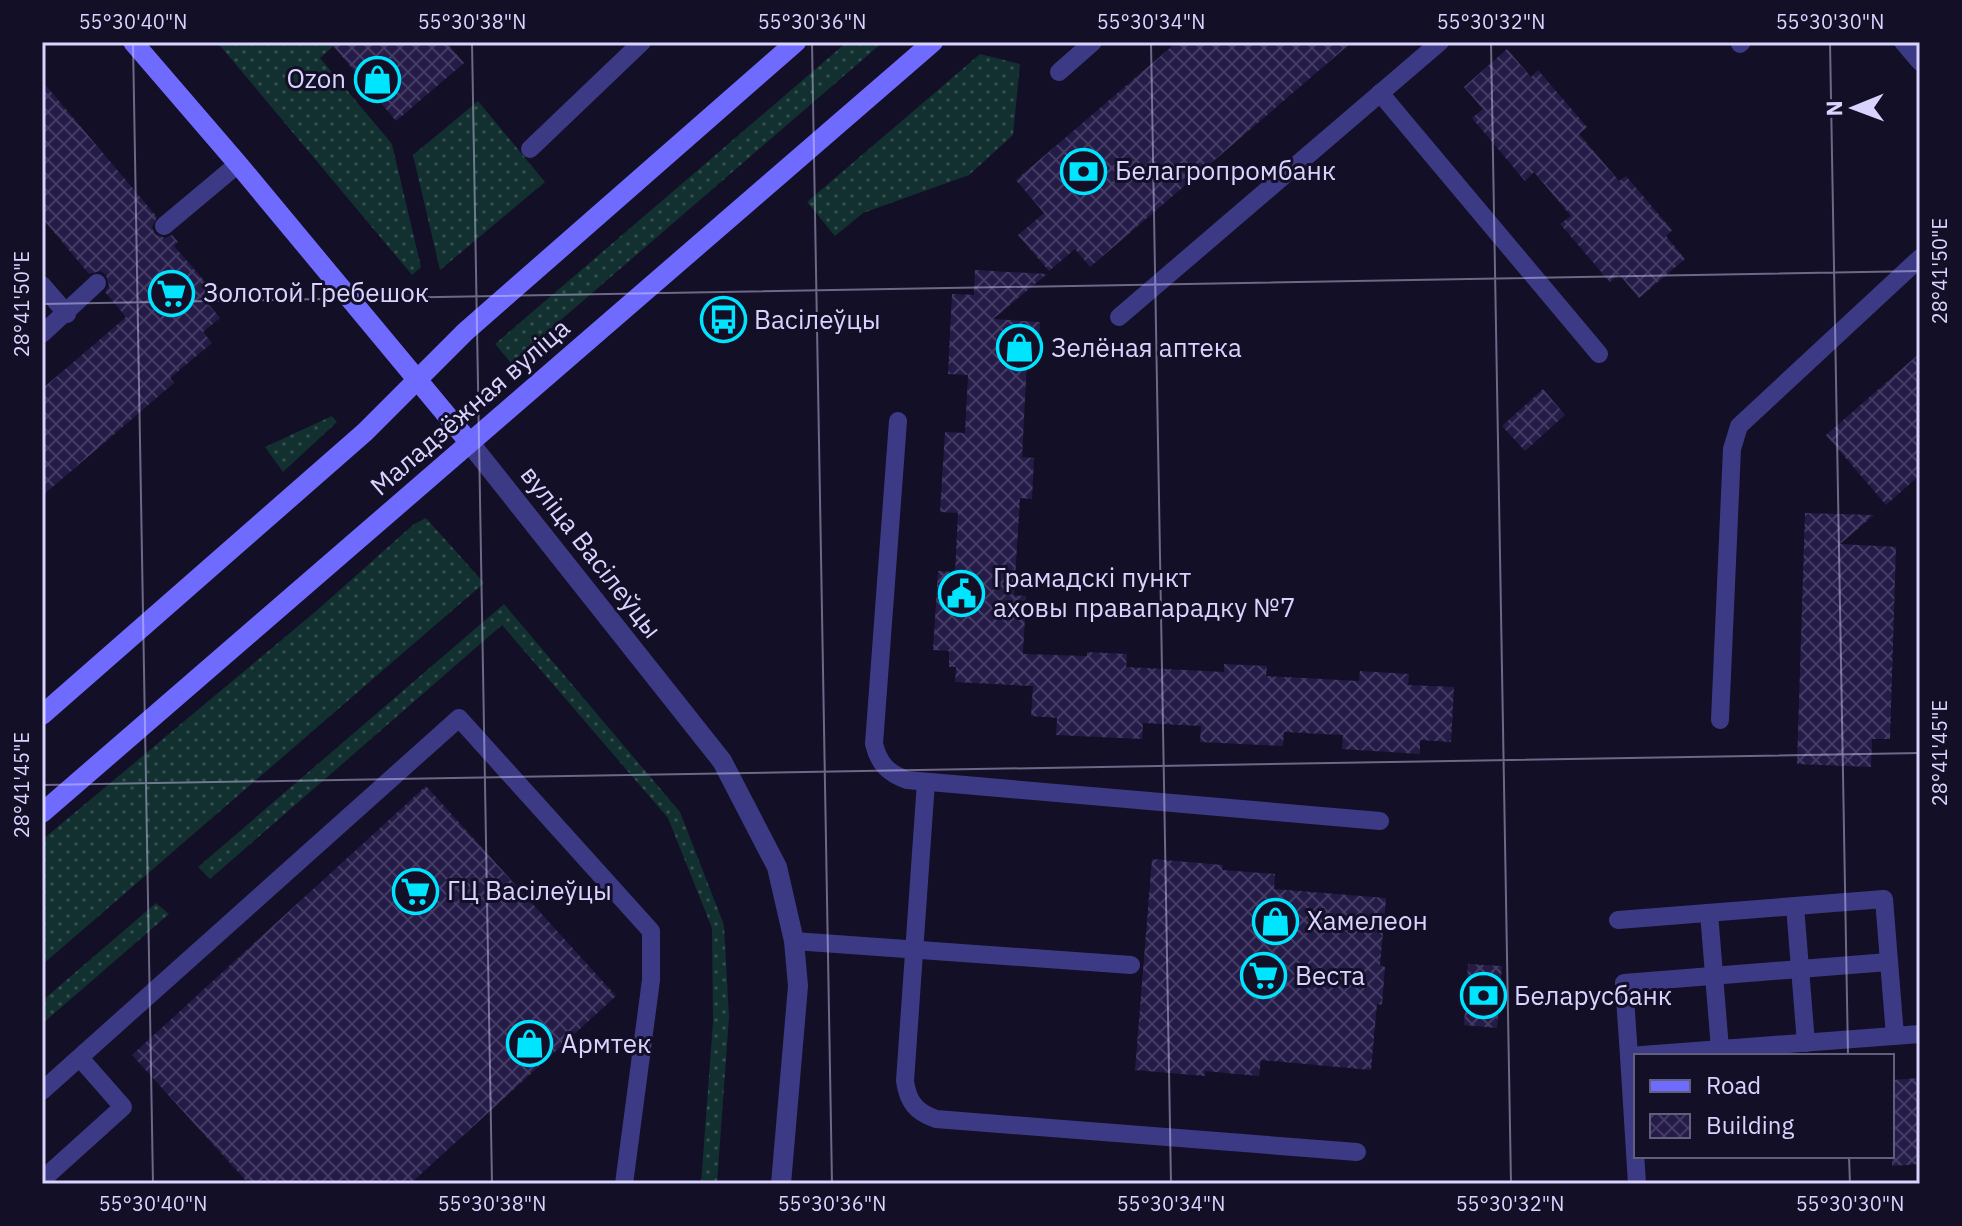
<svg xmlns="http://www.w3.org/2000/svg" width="1962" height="1226" font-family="'IBM Plex Sans',sans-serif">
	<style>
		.grass { fill: url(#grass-dots) }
		.building { fill: url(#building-cross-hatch) }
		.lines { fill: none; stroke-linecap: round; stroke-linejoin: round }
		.lane { stroke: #3d3a85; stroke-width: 18 }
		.street { stroke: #3d3a85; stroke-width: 20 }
		.secondary { stroke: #6f6bff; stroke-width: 20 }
		.ticks { fill: none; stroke: #d9d4ff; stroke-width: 2; stroke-opacity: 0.45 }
		.labels { text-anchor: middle; stroke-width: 6; stroke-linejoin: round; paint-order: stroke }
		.poi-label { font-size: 26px; fill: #d9d4ff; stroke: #130f26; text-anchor: start }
		.street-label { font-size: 26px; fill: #d9d4ff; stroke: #130f26 }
		.neatline { fill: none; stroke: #d9d4ff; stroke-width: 3 }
		.ticks-label { font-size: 20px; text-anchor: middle; fill: #d9d4ff }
	</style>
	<defs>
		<pattern id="grass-dots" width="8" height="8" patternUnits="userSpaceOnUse" patternTransform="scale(2)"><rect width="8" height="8" fill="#12302f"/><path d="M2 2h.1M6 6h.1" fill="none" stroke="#344d4e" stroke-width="1.8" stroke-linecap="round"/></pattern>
		<pattern id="building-cross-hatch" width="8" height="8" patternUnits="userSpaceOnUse" patternTransform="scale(2)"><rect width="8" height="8" fill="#241b47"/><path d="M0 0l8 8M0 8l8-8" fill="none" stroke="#433b63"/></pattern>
	</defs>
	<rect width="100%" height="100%" fill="#130f26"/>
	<g class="grass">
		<path d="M217,42H338L320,58L392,144L421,267L412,275Z"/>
		<path d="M847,42H883L511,363L495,344Z"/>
		<path d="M980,54L1020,64L1013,135L969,175L863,213L835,236L807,202Z"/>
		<path d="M478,101L545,182L440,270L413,155Z"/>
		<path d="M332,416L337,422L283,472L265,447Z"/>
		<path d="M426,518L484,583L42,965V840L315,612L414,524Z"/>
		<path d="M504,604L680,812L724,925L729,1017L717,1184H701L713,1022L712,928L668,818L502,625L210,879L198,867Z"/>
		<path d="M156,903L169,914L42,1024V1001Z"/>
	</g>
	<g class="building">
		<path d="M330,42H446L464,63L396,121Z"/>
		<path d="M1177,42H1352L1090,267L1075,249L1049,271L1018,235L1044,213L1016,180Z"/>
		<path d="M1507,49L1531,77L1538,70L1587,127L1579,134L1619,181L1626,176L1672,230L1666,236L1685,259L1639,298L1619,274L1610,282L1560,224L1571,216L1534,172L1525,181L1472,118L1483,109L1464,87Z"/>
		<path d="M42,81L157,217L152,227L155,234L165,238L172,235L178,242L174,246L214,292L204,299L220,318L203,332L212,343L170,378L174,383L42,496V389L126,317L105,292L109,286L106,275L100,271L89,274L42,218Z"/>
		<path d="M975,270L1047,274L993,319L1040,322L1038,361H1027L1022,457L1034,458L1032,499L1020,498L1014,595L1026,596L1023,654L1087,656V652L1127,654L1126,667L1224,672V664L1267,666L1266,676L1359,681L1360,671L1409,674L1408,685L1454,687L1451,742L1420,740V754L1342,749L1343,735L1284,732L1283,746L1200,742L1201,726L1143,723L1142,739L1056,735L1057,718L1031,716L1033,686L955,682L956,667H949V651L933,650L938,571L955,572L958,513L940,512L945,432L965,433L968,375L948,374L952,294L974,295Z"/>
		<path d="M1920,353V475L1886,505L1826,435Z"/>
		<path d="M1543,389L1565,415L1525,451L1502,426Z"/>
		<path d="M1805,513L1874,515L1840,544L1896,547L1890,739H1872L1871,767L1797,764Z"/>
		<path d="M426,786L616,996L410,1184H249L132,1055Z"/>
		<path d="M1152,859L1223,865L1222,870L1275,874L1274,889L1386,898L1380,966L1385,967L1382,1005L1377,1004L1371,1070L1261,1060L1259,1076L1205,1071V1076L1135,1070Z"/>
		<path d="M1468,964L1502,966L1497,1028L1464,1025Z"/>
		<path d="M1920,1078V1164L1892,1166V1080Z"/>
	</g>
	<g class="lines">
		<g class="lane">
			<path d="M1903,42L1920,62"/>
			<path d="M1740,44L1742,42"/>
			<path d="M1059,72L1093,42"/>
			<path d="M1380,93L1599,354"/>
			<path d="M530,149L642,42"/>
			<path d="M164,226L238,164"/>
			<path d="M42,285L67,314"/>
			<path d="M1119,317L1440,42"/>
			<path d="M42,334L97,283"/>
			<path d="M898,421L874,744C879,764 888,773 907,780L1380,821"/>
			<path d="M1720,720L1732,449L1739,426L1920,258"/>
			<path d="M926,782L905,1081C908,1102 916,1112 936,1119L1357,1152"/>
			<path d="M1795,906L1806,1043"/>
			<path d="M1709,913L1720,1049"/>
			<path d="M1618,920L1884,899L1895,1036"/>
			<path d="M794,941L1131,965"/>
			<path d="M1629,1056L1624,983L1888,962"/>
			<path d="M42,1091L459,718L651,931V980L624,1184"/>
			<path d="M42,1180L123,1107L80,1058"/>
			<path d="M1637,1184L1629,1056L1920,1034"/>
		</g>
		<path class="street" d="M469,442L722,761L777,867L794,941L798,986L781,1184"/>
		<g class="secondary">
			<path d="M133,42L238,164L469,442"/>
			<path d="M42,715L365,432L465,332L796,42"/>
			<path d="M42,813L933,42"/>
		</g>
	</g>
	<path class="ticks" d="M133,42L153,1184M472,42L492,1184M812,42L832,1184M1151,42L1171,1184M1491,42L1511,1184M1830,42L1848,1056M42,304L1920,271M42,785L1920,753M1849,1156L1850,1184"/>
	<defs>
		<symbol id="shop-ring" viewBox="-11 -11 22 22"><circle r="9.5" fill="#130f26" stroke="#00e5ff" stroke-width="1.5"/><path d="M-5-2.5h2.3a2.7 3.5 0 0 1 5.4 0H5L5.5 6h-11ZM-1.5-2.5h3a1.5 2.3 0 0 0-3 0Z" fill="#00e5ff"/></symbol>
		<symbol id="bank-ring" viewBox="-11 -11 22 22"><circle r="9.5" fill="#130f26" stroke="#00e5ff" stroke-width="1.5"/><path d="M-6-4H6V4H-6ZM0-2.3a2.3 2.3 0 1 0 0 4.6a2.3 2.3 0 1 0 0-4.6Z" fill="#00e5ff"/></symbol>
		<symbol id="supermarket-ring" viewBox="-11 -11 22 22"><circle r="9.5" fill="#130f26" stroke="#00e5ff" stroke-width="1.5"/><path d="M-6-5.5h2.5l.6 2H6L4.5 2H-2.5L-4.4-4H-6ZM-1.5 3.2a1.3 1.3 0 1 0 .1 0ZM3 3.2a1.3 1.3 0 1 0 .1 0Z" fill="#00e5ff"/></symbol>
		<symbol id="bus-ring" viewBox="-11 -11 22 22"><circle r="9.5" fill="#130f26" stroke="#00e5ff" stroke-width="1.5"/><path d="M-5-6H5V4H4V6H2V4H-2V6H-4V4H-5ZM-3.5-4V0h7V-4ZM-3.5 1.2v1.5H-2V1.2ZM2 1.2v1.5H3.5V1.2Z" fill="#00e5ff"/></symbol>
		<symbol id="civic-ring" viewBox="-11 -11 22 22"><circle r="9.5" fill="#130f26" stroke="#00e5ff" stroke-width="1.5"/><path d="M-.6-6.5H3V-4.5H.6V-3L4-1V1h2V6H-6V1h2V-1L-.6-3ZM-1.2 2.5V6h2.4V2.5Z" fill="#00e5ff"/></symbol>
	</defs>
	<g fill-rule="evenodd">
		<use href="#shop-ring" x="352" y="54" width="51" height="51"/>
		<use href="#bank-ring" x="1058" y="146" width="51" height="51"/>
		<use href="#supermarket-ring" x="146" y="268" width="51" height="51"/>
		<use href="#bus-ring" x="698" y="294" width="51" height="51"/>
		<use href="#shop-ring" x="994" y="322" width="51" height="51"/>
		<use href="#civic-ring" x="936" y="568" width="51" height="51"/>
		<use href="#supermarket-ring" x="390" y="866" width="51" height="51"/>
		<use href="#shop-ring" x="1250" y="896" width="51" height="51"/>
		<use href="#supermarket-ring" x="1238" y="950" width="51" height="51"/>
		<use href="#bank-ring" x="1458" y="970" width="51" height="51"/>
		<use href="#shop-ring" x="504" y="1018" width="51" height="51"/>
	</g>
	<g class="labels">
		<g class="poi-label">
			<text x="346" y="88" text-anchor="end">Ozon</text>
			<text x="1115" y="180">Белагропромбанк</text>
			<text x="203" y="302">Золотой Гребешок</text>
			<text x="754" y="329">Васілеўцы</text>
			<text x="1051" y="357">Зелёная аптека</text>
			<text x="993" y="587">Грамадскі пункт<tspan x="993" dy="30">аховы правапарадку №7</tspan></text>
			<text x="447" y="900">ГЦ Васілеўцы</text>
			<text x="1307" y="930">Хамелеон</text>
			<text x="1295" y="985">Веста</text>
			<text x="1514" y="1005">Беларусбанк</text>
			<text x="561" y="1053">Армтек</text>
		</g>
		<g class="street-label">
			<text transform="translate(470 407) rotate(-41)" y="9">Маладзёжная вуліца</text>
			<text transform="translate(591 552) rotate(52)" y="9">вуліца Васілеўцы</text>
		</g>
	</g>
	<rect width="1962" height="1226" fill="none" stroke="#130f26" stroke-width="88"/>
	<rect x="1634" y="1054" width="260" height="104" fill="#130f26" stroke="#625e7d" stroke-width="2"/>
	<rect x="1650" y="1080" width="40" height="12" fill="#6f6bff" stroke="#625e7d" stroke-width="2"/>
	<text x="1706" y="1094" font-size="24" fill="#d9d4ff">Road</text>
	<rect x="1650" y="1114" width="40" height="24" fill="url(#building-cross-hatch)" stroke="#625e7d" stroke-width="2"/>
	<text x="1706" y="1134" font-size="24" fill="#d9d4ff">Building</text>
	<g transform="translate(1854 108) rotate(269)" stroke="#130f26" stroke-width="6" paint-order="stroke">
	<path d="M0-6L14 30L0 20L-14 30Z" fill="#d9d4ff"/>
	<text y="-12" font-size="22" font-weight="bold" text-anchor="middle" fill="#d9d4ff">N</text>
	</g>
	<rect x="44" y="44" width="1874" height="1138" class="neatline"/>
	<g class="ticks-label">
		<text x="133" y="29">55°30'40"N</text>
		<text x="472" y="29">55°30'38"N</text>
		<text x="812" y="29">55°30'36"N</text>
		<text x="1151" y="29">55°30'34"N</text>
		<text x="1491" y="29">55°30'32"N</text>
		<text x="1830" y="29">55°30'30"N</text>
		<text transform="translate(1940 271) rotate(-90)" y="7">28°41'50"E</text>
		<text transform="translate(22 304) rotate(-90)" y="7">28°41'50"E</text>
		<text transform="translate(1940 753) rotate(-90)" y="7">28°41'45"E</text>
		<text transform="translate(22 785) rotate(-90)" y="7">28°41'45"E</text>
		<text x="153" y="1211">55°30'40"N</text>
		<text x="492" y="1211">55°30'38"N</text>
		<text x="832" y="1211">55°30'36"N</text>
		<text x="1171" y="1211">55°30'34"N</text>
		<text x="1510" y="1211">55°30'32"N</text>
		<text x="1850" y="1211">55°30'30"N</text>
	</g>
</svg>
